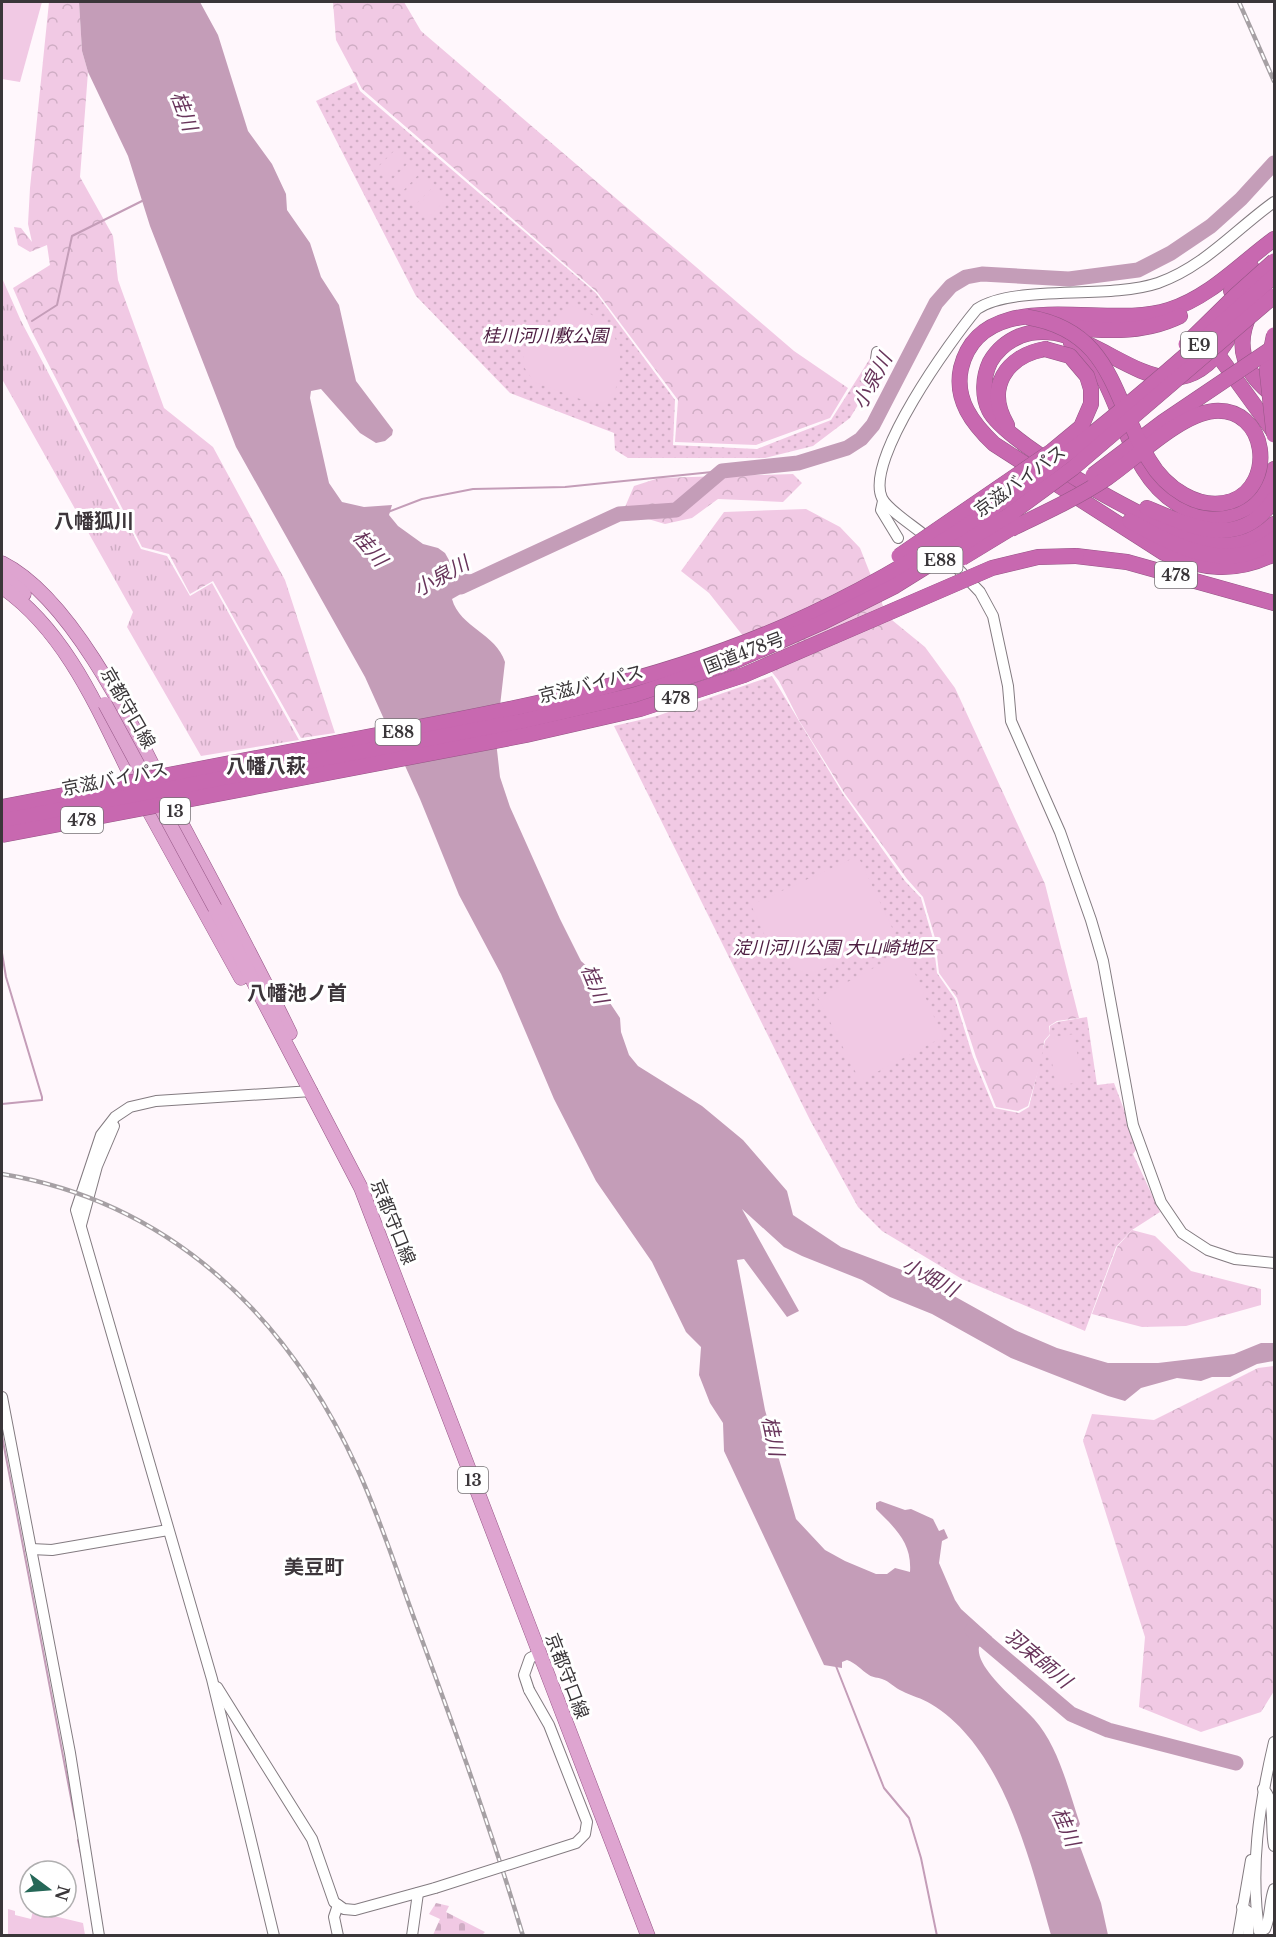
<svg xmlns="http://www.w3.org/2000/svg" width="1276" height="1937" font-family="'Libre Baskerville','Noto Sans JP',serif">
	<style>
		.grass { fill: url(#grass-tufts) }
		.forest { fill: url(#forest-crowns) }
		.cemetery { fill: url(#cemetery-stones) }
		.park { fill: url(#park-dots) }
		.pitch { fill: #f1c9e4 }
		.water { fill: #c49db8 }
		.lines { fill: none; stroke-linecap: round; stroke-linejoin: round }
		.stream { stroke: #c49db8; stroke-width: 2 }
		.river { stroke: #c49db8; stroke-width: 15 }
		.minor-casing { stroke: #837b80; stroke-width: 12 }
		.major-casing { stroke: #965686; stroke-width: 15 }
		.highway-casing { stroke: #965686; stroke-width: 16 }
		.minor { stroke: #fff; stroke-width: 10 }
		.major { stroke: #dea4d0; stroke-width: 14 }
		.highway { stroke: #c868b0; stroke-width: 15 }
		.rail-casing { stroke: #a6a0a4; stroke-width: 4.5 }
		.rail { stroke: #fff; stroke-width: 2; stroke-dasharray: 7; stroke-linecap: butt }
		.minor-bridge-casing { stroke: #837b80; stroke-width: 12; stroke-linecap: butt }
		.major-bridge-casing { stroke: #965686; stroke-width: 15; stroke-linecap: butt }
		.highway-bridge-casing { stroke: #965686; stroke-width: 16; stroke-linecap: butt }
		.minor-bridge { stroke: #fff; stroke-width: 10 }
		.major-bridge { stroke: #dea4d0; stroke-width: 14 }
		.highway-bridge { stroke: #c868b0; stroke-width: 15 }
		.labels { text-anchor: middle; stroke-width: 6; stroke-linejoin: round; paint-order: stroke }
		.shield { fill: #fff; stroke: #757274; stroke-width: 1.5 }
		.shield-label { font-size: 16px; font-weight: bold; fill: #3a3639 }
		.park-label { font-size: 18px; font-style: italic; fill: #4d1d41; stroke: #fff }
		.street-label { font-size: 18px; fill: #3a3639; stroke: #fff }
		.water-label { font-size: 20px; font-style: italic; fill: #68355b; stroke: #fff }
		.neighbourhood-label { font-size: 20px; font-weight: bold; fill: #3d363b; stroke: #fff }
	</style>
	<defs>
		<pattern id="grass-tufts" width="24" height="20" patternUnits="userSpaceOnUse" patternTransform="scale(1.5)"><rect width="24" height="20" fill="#f1c9e4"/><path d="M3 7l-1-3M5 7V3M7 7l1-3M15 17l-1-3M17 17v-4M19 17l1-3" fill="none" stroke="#cfadc4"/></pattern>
		<pattern id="forest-crowns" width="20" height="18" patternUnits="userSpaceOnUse" patternTransform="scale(1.5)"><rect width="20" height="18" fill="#f1c9e4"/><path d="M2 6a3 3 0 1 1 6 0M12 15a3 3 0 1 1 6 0" fill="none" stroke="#cfadc4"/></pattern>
		<pattern id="cemetery-stones" width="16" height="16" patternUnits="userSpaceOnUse" patternTransform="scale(1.5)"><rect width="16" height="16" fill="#f1c9e4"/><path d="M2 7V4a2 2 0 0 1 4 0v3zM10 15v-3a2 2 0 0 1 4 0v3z" fill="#cfadc4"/></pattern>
		<pattern id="park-dots" width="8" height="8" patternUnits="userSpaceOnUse" patternTransform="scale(1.5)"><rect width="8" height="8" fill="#f1c9e4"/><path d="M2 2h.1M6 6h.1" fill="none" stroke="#cfadc4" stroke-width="1.8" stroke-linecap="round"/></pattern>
	</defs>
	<rect width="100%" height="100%" fill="#fff7fc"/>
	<path class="grass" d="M2,278L21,321L141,549L167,556L190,596L212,583L299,740L201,756L127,627L133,612L2,379Z"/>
	<g class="forest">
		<path d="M49,2H79L82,51L88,72L80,177L113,236L118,280L164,408L213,447L285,580L335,733L301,738L213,581L190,594L169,554L142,547L31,330L13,288L50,265L47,245L30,252L18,245L14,227L21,228L32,242L28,224L30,188Z"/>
		<path d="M333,2H404L421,31L794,351L848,388L830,418L756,445L675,442L678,400L597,292L362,89L336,40Z"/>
		<path d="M793,474L802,483L783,502L718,499L692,518L665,524L638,516L625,507L634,486L659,478Z"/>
		<path d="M806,509L840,527L860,548L887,616L925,647L955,688L1045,884L1079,1018L1057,1021L1049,1026L1050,1034L1044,1041L1043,1055L1028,1106L1018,1111L996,1107L976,1057L957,998L939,973L935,938L923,897L907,879L845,794L800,722L779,681L709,593L681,571L724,512Z"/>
		<path d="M1132,1230L1155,1236L1191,1271L1261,1289V1305L1186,1326L1142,1327L1092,1314L1117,1247Z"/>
		<path d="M1274,1366V1691L1261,1712L1201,1732L1139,1707L1145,1637L1083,1441L1092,1414L1154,1420L1258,1368Z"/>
	</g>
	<path class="cemetery" d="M436,1903L449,1906L446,1912L485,1932L482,1935H433L440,1919L429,1914Z"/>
	<g class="park">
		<path d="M356,82L360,91L596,293L675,400L673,445L757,449L831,420L871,357L882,355L878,372L850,418L813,446L765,458H628L615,450L614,433L510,393L416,296L316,101Z"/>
		<path d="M772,676L843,794L905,881L921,898L933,939L937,973L955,999L973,1057L994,1108L1019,1113L1029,1107L1045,1041L1050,1035V1026L1057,1022L1087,1017L1097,1085L1114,1083L1138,1147L1133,1154L1160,1212L1132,1230L1116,1247L1085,1331L962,1279L882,1231L858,1207L810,1120L614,726L657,716Z"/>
	</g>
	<g class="pitch">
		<path d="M2,2H42L20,82L2,79Z"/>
		<path d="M397,148L408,159L387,180L376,169Z"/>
		<path d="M410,161L421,172L401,193L390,182Z"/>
		<path d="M424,175L435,185L414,206L404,196Z"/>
		<path d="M436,187L447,198L427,219L416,208Z"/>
		<path d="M570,305C621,323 630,353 611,402L591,403L534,382L522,364L525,349Z"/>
		<path d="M858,856L897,938L810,975L789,966L765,936L751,905Z"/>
		<path d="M905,951L943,1037L860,1081L818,998Z"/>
		<path d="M1074,1034L1082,1082L1056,1086L1048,1038Z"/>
		<path d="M8,1909L15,1911V1915L31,1919L33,1911L83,1923L85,1935H8Z"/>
	</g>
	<path class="water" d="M79,2H200L218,35L248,131L272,164L286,194L287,210L310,243L321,277L339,305L356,381L393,430L392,435L385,441L376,443L360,433L321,389L311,391L310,398L329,483L342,502L364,507L392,505L389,515L398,526L423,544L438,548L445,553L450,562L466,574L477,575L480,583L452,599C460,628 496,633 505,662L496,741L500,777L510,807L560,919L581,961L599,977L607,991L608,1000L620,1018L621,1032L629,1055L638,1066L702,1106L743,1140L787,1191L793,1215L841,1247L918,1276L1015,1330L1057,1348L1108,1363H1158L1234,1354L1261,1343H1274V1361L1257,1364L1230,1377H1212L1201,1381L1177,1378L1141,1388L1125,1401L1108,1396L1011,1358L932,1314L890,1297L862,1280L802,1256L784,1247L742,1209L799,1311L787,1317L744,1259L737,1260L765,1410L796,1519L825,1550L845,1561L876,1574H887L895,1568L910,1572C912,1543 896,1529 876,1509V1503L880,1501L905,1510L911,1509L933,1519L939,1531L944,1529L948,1538L942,1541L939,1563L955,1600L961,1609L992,1637L979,1647C975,1669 1020,1703 1034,1719C1059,1747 1068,1789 1080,1824L1075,1833L1101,1903L1108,1935H1051C1030,1860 1003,1747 931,1704C922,1698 911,1696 902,1691C895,1688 889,1681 882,1679C878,1677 873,1678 869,1675C861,1670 856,1663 847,1660L842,1662V1668L824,1665L724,1451L723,1423L710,1403L699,1375L701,1347L686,1332L652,1262L596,1181L554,1099L501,974L459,895L420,799L365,677L236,447L150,226L128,156L88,72L82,51Z"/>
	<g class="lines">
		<g class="stream">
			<path d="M32,321L57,305L72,236L144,200"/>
			<path d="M388,512L422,499L473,489L565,487L722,471"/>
			<path d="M2,953L6,977L42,1097V1100L2,1104"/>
			<path d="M2,1436L75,1819"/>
			<path d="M836,1666L884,1788L909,1818L921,1858L937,1936"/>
			<path d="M78,1840L82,1858"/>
		</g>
		<g class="river">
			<path d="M461,587L619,514L676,510L722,471L798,463L847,448L861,439L873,425L936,303L951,286L966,277L982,274L1069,279L1138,270L1171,253L1211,226L1241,199L1274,163"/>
			<path d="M972,1630L1071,1714L1108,1730L1236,1763"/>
		</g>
		<defs>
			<g id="minor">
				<path d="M876,359L877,352"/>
				<path d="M883,501L881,510L898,538"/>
				<path d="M930,540C919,529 888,511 882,498C864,460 951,340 977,309C1014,284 1107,300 1158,283C1204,267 1236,229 1274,202"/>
				<path d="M941,551L980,592L993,616L1008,686L1011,721L1060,832L1091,920L1103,961L1133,1125L1161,1202L1182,1233L1208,1250L1235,1259L1274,1263"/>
				<path d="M81,1225L97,1166L114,1126"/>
				<path d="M2,1397L70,1753L99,1936"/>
				<path d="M31,1549L52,1550L168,1530"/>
				<path d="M217,1687L312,1839L334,1902L344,1909L355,1910L435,1888"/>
				<path d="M529,1690L524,1675L530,1658L540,1653"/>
				<path d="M1263,1789C1276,1800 1270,1827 1274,1846"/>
				<path d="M338,1905L334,1917L338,1936"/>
				<path d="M1242,1907L1250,1913L1248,1936"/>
				<path d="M1259,1931L1265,1929C1271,1917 1269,1902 1274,1889"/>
				<path d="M274,1936L212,1679L76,1210L101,1135L115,1117L130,1107L156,1101L312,1091"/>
				<path d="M412,1936L418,1893"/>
				<path d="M1238,1936L1251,1860"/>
				<path d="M1260,1936C1249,1870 1259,1806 1274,1742"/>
			</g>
			<g id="major">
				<path d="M2,563C80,602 145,753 185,830C221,898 257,965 290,1033"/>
				<path d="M2,575L24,594"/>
				<path d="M2,587C73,636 105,727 144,802C176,861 209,919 241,978"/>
				<path d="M215,908L361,1188L648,1936"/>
			</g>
			<g id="highway">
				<path d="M1274,239C1240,264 1210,297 1169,310C1106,331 982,282 961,368C954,400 973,424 994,444L1164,553C1202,570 1237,573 1274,554"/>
				<path d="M1231,291L1252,268"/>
				<path d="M1250,314C1233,348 1246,375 1274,396"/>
				<path d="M1059,326C1100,331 1141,335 1180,316"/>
				<path d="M1227,341C1163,439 1096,308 1020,336C1008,341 997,350 990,362C983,377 982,396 989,410C1006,446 1181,543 1221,545C1242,546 1259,538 1274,524"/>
				<path d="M1071,343C1129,379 1115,471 1183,507C1198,515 1216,519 1232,514C1255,507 1269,491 1274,469"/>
				<path d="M1221,359L1274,432"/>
				<path d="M1007,425C985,388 1006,356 1045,349"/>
				<path d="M1147,508C1192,527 1241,551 1274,499"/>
				<path d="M1130,521C1173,545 1230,576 1274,539"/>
				<path d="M1076,556L1127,562L1274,603"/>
			</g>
		</defs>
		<use href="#minor" class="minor-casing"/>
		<use href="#major" class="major-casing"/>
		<use href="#highway" class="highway-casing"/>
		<use href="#minor" class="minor"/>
		<use href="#major" class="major"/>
		<use href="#highway" class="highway"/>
		<defs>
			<g id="rail">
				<path d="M1239,2L1274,81"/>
				<path d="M2,1174C170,1202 288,1316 357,1468C381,1520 398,1575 418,1629C455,1730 492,1832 523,1936"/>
			</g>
		</defs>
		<use href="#rail" class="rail-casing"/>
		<use href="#rail" class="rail"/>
		<defs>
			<path id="minor-bridge" d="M435,1888L576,1843L585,1834L587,1822L549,1725L529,1690"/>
			<path id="major-bridge" d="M105,704L215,908"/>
			<g id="highway-bridge">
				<path d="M1274,335L1267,370L1274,435"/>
				<path d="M1186,344L1236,295L1274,261"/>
				<path d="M1093,475L1163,422L1274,347"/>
				<path d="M1011,529C1044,513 1077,498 1107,478C1135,459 1180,414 1214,411C1268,407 1276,485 1232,501C1198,512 1165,487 1149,460C1112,398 1113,331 1027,317"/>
				<path d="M899,556L1052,451L1081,427L1091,404V389L1087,376L1070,356L1045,349"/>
				<path d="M962,558L1018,524"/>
				<path d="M2,807C127,783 252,759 377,735C517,709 655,683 787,625C972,544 1127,411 1274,276"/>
				<path d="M2,821L523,721L634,695L733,662L821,623L895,586L1009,515L1073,468L1274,296"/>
				<path d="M2,835L526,735L640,709L744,675L992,568L1038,557L1076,556"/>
			</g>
		</defs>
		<use href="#minor-bridge" class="minor-bridge-casing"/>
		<use href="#major-bridge" class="major-bridge-casing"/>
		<use href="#highway-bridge" class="highway-bridge-casing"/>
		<use href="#minor-bridge" class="minor-bridge"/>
		<use href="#major-bridge" class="major-bridge"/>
		<use href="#highway-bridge" class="highway-bridge"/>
	</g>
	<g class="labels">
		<g class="shield">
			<rect x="1181" y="332" width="36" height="26" rx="4.5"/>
			<rect x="917.5" y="547" width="45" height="26" rx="4.5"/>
			<rect x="1155" y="562" width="42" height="26" rx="4.5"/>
			<rect x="655" y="685" width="42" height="26" rx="4.5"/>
			<rect x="375.5" y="719" width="45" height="26" rx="4.5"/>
			<rect x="160" y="798" width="30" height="26" rx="4.5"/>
			<rect x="61" y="807" width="42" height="26" rx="4.5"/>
			<rect x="458" y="1467" width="30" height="26" rx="4.5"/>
		</g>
		<g class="shield-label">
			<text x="1199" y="351">E9</text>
			<text x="940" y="566">E88</text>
			<text x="1176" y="581">478</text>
			<text x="676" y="704">478</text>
			<text x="398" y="738">E88</text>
			<text x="175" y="817">13</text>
			<text x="82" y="826">478</text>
			<text x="473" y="1486">13</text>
		</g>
		<g class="park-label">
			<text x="545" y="342">桂川河川敷公園</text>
			<text x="834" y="954">淀川河川公園 大山崎地区</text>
		</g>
		<g class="street-label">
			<text transform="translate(1020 481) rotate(-36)" y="6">京滋バイパス</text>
			<text transform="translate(744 653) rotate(-21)" y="6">国道478号</text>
			<text transform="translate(591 684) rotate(-14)" y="6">京滋バイパス</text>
			<text transform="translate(128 708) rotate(60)" y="6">京都守口線</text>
			<text transform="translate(115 779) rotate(-11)" y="6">京滋バイパス</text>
			<text transform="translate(393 1222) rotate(68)" y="6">京都守口線</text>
			<text transform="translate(567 1676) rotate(69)" y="6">京都守口線</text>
		</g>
		<g class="water-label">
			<text transform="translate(184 111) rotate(70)" y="7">桂川</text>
			<text transform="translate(872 381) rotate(-62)" y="7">小泉川</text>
			<text transform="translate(370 548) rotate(50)" y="7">桂川</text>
			<text transform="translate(441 576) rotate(-29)" y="7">小泉川</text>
			<text transform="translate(595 984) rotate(68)" y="7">桂川</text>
			<text transform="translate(930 1277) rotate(28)" y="7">小畑川</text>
			<text transform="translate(773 1436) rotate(78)" y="7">桂川</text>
			<text transform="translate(1038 1658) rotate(40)" y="7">羽束師川</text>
			<text transform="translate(1066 1827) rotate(66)" y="7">桂川</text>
		</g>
		<g class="neighbourhood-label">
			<text x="94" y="528">八幡狐川</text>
			<text x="266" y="773">八幡八萩</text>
			<text x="297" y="1000">八幡池ノ首</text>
			<text x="314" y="1574">美豆町</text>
		</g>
	</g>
	<rect width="1276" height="1937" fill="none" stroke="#3a3639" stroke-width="6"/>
	<g transform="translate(48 1889) rotate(106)"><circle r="28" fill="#ffffff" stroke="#b0afb0" stroke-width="1.5"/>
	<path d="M0-4.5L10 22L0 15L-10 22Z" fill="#266858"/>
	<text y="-9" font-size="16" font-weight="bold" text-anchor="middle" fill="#3a3639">N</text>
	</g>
</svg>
